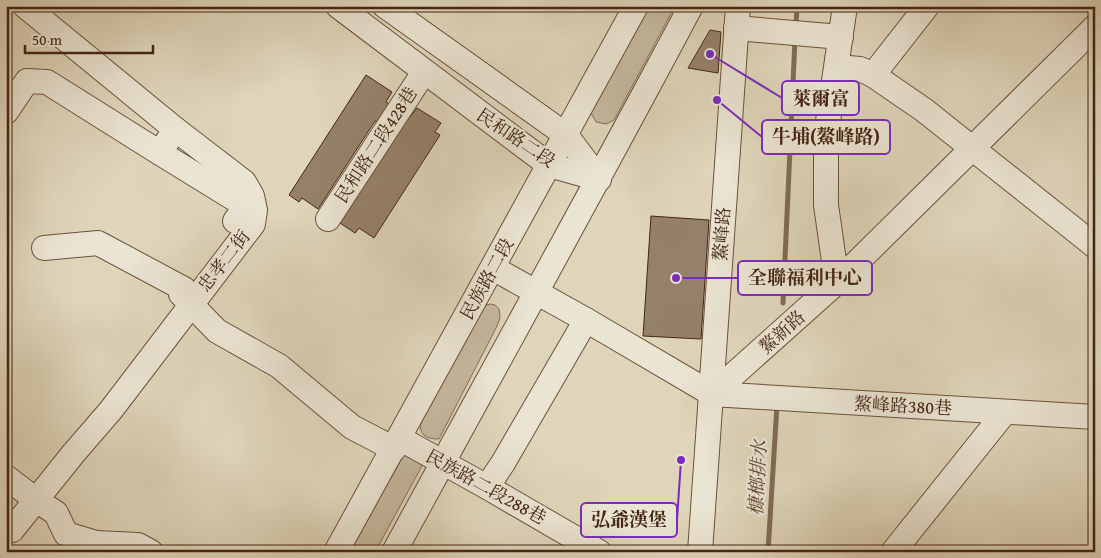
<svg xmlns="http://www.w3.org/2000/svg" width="1101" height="558" font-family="'Gentium Book Plus','Noto Serif TC',serif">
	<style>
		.green { fill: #c5b79e; stroke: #846e58 }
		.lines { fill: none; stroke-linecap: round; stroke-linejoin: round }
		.stream { stroke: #816b55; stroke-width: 5 }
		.building { fill: #95816a; stroke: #442513 }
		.minor-casing { stroke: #6b513d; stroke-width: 26 }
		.minor { stroke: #eae4d2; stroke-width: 24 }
		.labels { text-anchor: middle; stroke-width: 4.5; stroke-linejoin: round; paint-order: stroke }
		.street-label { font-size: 18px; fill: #442513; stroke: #eae4d2 }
		.water-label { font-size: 19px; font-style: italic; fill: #634834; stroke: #eae4d2 }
		.leader { fill: none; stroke: #7b2cbf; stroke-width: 2 }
		.callout-dot { fill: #7b2cbf; stroke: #eae4d2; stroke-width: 2 }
		.callout { fill: #eae4d2; stroke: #7b2cbf; stroke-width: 2 }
		.callout-label { font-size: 19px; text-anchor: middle; font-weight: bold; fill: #442513 }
	</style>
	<rect width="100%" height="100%" fill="#dfd5ba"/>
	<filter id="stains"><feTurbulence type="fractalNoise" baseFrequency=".004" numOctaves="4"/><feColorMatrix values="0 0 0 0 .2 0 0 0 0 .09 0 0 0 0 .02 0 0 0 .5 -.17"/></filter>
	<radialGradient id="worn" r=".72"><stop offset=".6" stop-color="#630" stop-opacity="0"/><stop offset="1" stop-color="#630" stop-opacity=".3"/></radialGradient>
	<g class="green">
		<path d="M648,6H675L614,120L606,124L596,122L591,113L593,106Z"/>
		<path d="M491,304L495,305L499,309L500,318L496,328L439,439C428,439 421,437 420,425L482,311L486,305Z"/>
		<path d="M405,453L423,464L375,552H350Z"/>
	</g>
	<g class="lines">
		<g class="stream">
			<path d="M796,28L797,6"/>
			<path d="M783,303L795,39"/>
			<path d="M768,552L777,405"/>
		</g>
	</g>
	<g class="building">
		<path d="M710,30L721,32L718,73L688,68Z"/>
		<path d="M366,75L392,92L386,102L391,105L379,123L375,121L318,209L302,198L299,202L289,195Z"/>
		<path d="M417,108L441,123L435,132L440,135L374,238L359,228L355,233L340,223L397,135L405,114L410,117Z"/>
		<path d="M651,216L709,220L701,339L643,336Z"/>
	</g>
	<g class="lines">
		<defs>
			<g id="minor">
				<path d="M338,6L549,165L599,179"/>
				<path d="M385,6L566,135L599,179"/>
				<path d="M736,28L841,37"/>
				<path d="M837,67L860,69L873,75L924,110L1095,246"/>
				<path d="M873,75L927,6"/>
				<path d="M6,112L27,81L47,82L160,153"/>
				<path d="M175,129L160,153L246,206L235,221"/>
				<path d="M328,219L424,72"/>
				<path d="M44,248L98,243L184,289"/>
				<path d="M493,268L586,320L712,394L837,282L1095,27"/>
				<path d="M837,282L826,205V135L845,6"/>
				<path d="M181,294L217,331L279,366L352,427L394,449"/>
				<path d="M712,394L1095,417"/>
				<path d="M399,438L487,487L599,552"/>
				<path d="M6,477L36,500L56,513L66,534L96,543L97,552"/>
				<path d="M487,487L503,463L586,320"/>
				<path d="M6,525L12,530L73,454L111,410L253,224L255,210L252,196L244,182L175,129L25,6"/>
				<path d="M96,543L138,545L151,552"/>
				<path d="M336,552L636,6"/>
				<path d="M394,552C493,370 594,189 691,6"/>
				<path d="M700,552L738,6"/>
				<path d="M893,552L1005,412"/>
			</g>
		</defs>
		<use href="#minor" class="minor-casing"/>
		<use href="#minor" class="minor"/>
	</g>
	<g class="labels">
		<g class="street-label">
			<text transform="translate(516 138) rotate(34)" y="6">民和路二段</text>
			<text transform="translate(376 145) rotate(-57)" y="6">民和路二段428巷</text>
			<text transform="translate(722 234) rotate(-86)" y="6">鰲峰路</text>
			<text transform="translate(224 261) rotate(-52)" y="6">忠孝二街</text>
			<text transform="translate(487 279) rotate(-61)" y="6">民族路二段</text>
			<text transform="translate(782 332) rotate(-42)" y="6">鰲新路</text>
			<text transform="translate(903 406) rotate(3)" y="6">鰲峰路380巷</text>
			<text transform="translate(486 487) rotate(29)" y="6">民族路二段288巷</text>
		</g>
		<g class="water-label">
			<text transform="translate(757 478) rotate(-87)" y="7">槺榔排水</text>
		</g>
	</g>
	<path class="leader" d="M710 54L782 98M717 100L762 137M676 278L738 278M681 460L677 520"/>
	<g class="callout-dot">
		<circle cx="710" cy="54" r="5"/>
		<circle cx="717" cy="100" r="5"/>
		<circle cx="676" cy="278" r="5"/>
		<circle cx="681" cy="460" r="5"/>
	</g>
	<g class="callout">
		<rect x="782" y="81" width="77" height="34" rx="5"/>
		<rect x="762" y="120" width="128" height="34" rx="5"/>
		<rect x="738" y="261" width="134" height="34" rx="5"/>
		<rect x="581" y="503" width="96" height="34" rx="5"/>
	</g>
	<g class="callout-label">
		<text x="821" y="105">萊爾富</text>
		<text x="826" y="143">牛埔(鰲峰路)</text>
		<text x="805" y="284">全聯福利中心</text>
		<text x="629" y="526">弘爺漢堡</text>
	</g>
	<rect width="1101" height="558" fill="none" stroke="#dfd5ba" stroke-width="25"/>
	<rect x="8" y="8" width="1086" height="543" fill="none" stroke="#442513" stroke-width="2.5"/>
	<rect x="12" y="12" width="1076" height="533" fill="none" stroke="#442513"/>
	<path d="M25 45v8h128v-8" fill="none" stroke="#442513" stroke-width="2.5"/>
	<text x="32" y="45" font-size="15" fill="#442513" stroke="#eae4d2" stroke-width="4" paint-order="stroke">50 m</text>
	<rect width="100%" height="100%" filter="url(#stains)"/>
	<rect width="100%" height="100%" fill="url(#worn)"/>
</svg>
